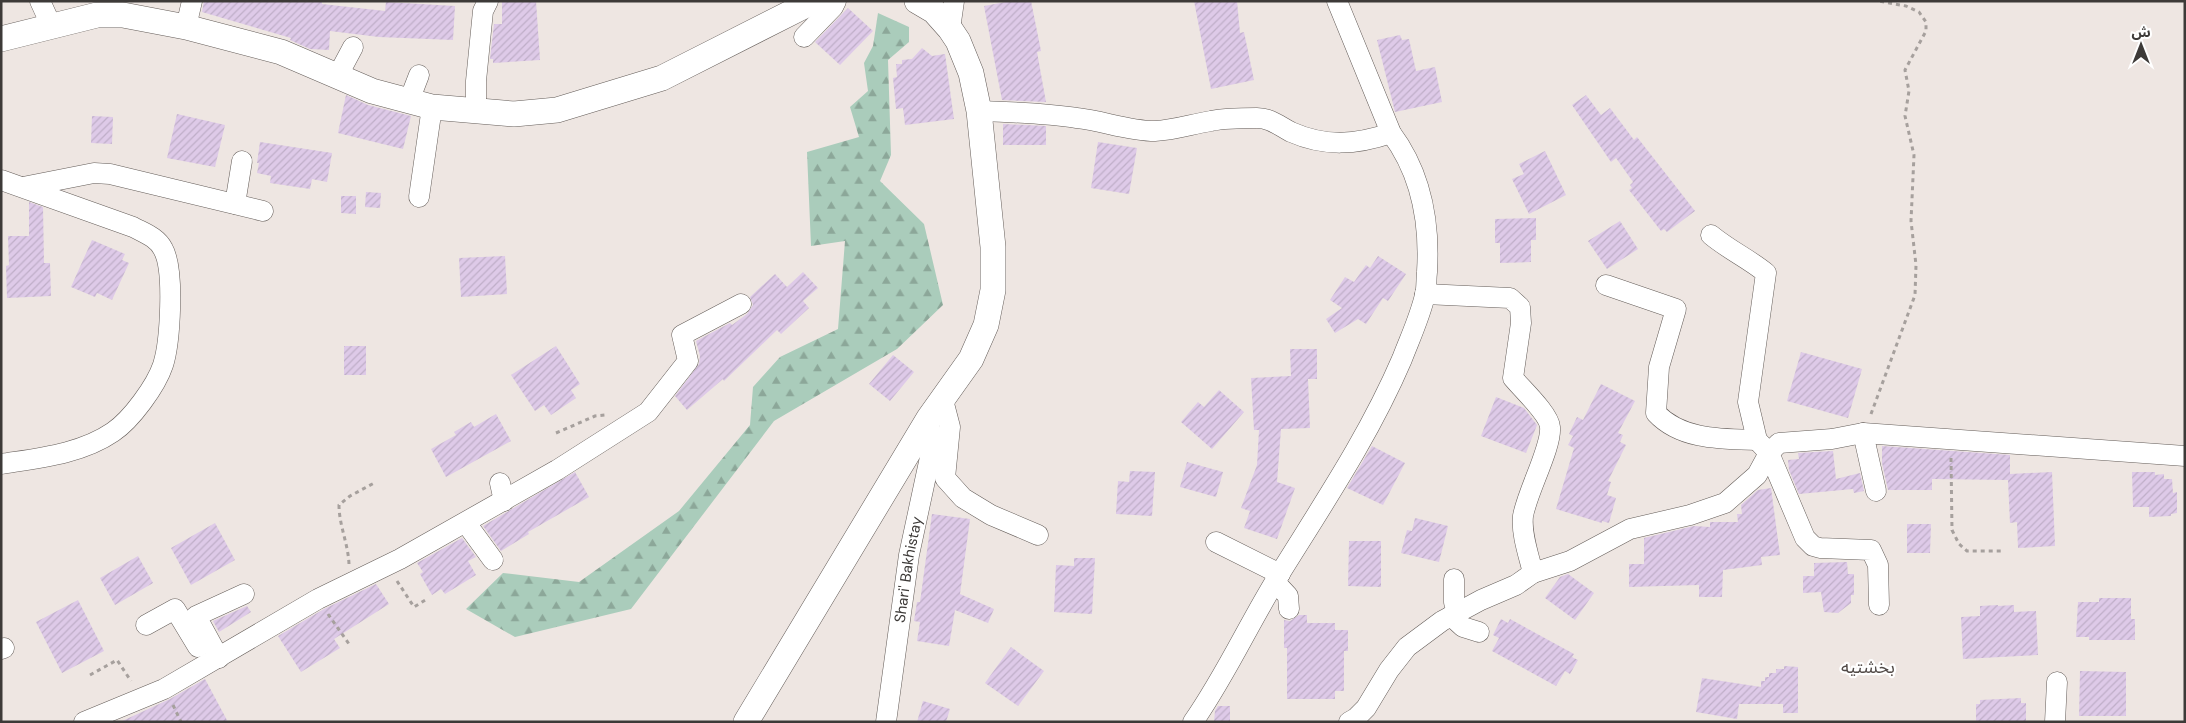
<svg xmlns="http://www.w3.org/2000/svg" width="2186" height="723" font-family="'DM Sans','Noto Sans Arabic',sans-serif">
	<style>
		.forest { fill: url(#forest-firs) }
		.building { fill: url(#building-hatch) }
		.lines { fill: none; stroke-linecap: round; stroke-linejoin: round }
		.minor-casing { stroke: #645d59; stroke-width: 21 }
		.major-casing { stroke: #645d59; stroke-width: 26 }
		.path { stroke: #a6a09d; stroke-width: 3; stroke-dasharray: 4 4; stroke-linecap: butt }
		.minor { stroke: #fff; stroke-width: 20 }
		.major { stroke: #fff; stroke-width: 25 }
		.labels { text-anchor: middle; stroke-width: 4.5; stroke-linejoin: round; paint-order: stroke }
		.street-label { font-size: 15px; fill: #3d3a38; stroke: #fff }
		.quarter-label { font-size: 18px; fill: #524b48; stroke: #fff }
	</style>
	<defs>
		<pattern id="forest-firs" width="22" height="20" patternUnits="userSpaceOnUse" patternTransform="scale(1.25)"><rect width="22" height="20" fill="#acb"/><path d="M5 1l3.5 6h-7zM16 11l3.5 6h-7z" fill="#8ca799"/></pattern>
		<pattern id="building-hatch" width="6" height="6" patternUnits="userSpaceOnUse" patternTransform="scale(1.25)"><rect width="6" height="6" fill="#decae8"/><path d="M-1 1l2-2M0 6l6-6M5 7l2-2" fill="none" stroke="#bfaec8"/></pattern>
	</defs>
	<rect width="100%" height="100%" fill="#eee6e2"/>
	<path class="forest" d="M878,13L909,27V42L888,60L891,155L880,181L924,224L943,305L897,349L774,421L631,609L515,637L466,609L503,573L579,582L679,511L750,425L753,387L780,357L838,329L845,241L811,246L807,152L859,137L850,107L868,91L864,63L873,46Z"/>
	<g class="building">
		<path d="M204,1H322V4L385,11L386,2L455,6L453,40L379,37L330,31L329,50L310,49L290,40L291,38L202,12Z"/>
		<path d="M502,1H536L540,60L493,63V59H490L494,24H502Z"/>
		<path d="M1011,1H1031L1041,51L1037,52L1046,102L1002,100L984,6Z"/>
		<path d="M1194,1H1237L1240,33L1244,32L1254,80L1211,89Z"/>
		<path d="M848,8L873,31L840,65L815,42Z"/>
		<path d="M1400,35L1402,40L1409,39L1416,71L1435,67L1442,102L1395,112L1377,40Z"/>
		<path d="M922,48L932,56L945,54L954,119L905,125L903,108L896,109L893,78L897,77L896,64H902V60L912,59Z"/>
		<path d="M346,95L368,105L411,116L403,149L338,133Z"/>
		<path d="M1586,95L1601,115L1610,108L1634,140L1637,137L1695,211L1667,232L1664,229L1661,231L1629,190L1632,188L1630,185L1633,182L1616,158L1611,162L1572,105Z"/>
		<path d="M177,114L225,125L215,167L167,158Z"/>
		<path d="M92,116L113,117L112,144L91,143Z"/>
		<path d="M1003,124L1046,126V145H1003Z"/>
		<path d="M260,142L332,153L327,182L312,179L310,189L270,183L271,176L257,173L259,163H257Z"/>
		<path d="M1098,142L1137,148L1129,194L1091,188Z"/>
		<path d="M1545,151L1566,195L1529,214L1512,179L1524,174L1519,164Z"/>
		<path d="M366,192L381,193L380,208L365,207Z"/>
		<path d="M341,196H356V214L341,213Z"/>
		<path d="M29,202L43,207L44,263H50L51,296L7,298L6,266L9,265L8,236H29Z"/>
		<path d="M1536,218V240H1531V262L1500,263V243H1495V219Z"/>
		<path d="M1620,221L1638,249L1607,269L1588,241Z"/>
		<path d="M92,240L125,254L122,260L129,263L112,300L97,293L95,297L71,287Z"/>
		<path d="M505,256L507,294L461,297L459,258Z"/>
		<path d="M1378,256L1406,274L1388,301L1383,298L1366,324L1358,319L1335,333L1326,319L1342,308L1330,300L1345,277L1354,282L1366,265L1370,268Z"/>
		<path d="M803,272L818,288L803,301L809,308L781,334L777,330L724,381L723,379L687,410L675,396L699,364L700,356L696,341L730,323L732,325L747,314L753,305L750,297L775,274L787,287Z"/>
		<rect x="344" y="346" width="22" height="29"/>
		<path d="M556,346L580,384L571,390L576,398L551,415L544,405L535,411L511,375Z"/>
		<path d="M1290,349H1317V379H1308L1310,428L1281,429L1277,482L1295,488L1277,539L1244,528L1250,511L1241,508L1257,465L1259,430H1254L1251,378L1291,376Z"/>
		<path d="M1801,352L1862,369L1848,418L1787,401Z"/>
		<path d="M893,355L914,372L890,401L869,384Z"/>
		<path d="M1601,384L1635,401L1618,433L1623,435L1620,442L1626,445L1608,481L1611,482L1607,495L1616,498L1609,523L1602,521V523L1556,509L1574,448L1568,445L1573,436L1569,434L1577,417L1583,420Z"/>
		<path d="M1219,390L1244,412L1212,449L1181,422L1198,402L1204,407Z"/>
		<path d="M1496,397L1524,408L1537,425L1526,453L1481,436Z"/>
		<path d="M496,414L511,441L446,477L431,449L456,435L454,432L471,422L474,427Z"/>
		<path d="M1372,446L1405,463L1383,505L1347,488Z"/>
		<path d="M1882,446L2010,455V474L2052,472L2055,546L2018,548L2017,522L2010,523L2008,480L1932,479V490H1888L1882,463Z"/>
		<path d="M1833,451L1836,479L1860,473L1864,491L1854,493L1853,489L1799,494L1789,470L1788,460L1799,459L1798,453Z"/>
		<path d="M1187,462L1223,472L1216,497L1180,487Z"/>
		<path d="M1130,471L1155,472L1152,516L1116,514L1118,481L1129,482Z"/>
		<path d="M575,472L589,497L528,532L529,534L501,551L483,526Z"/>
		<path d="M2132,472H2155V475L2164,474V479H2172L2173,493L2177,492V513L2171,514V516L2149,517V507H2133Z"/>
		<path d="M1771,488L1780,555L1761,557L1762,565L1723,570L1722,597H1699V585L1629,587V564H1644V538L1694,526L1710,527V522H1738L1737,514H1742L1741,505L1758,490Z"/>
		<path d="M932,514L970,519L960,594L994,609L988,623L955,610L949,646L917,641L920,622L914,621L917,602H920Z"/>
		<path d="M1415,518L1448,526L1439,562L1401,553L1407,530L1412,531Z"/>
		<path d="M215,523L235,560L191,585L171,548Z"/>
		<path d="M1907,524H1931L1930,553H1907Z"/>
		<path d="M462,538L476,557L468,561L476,575L445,594L441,589L432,595L420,574L423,572L417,563Z"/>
		<path d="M1349,541H1381V587L1348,586Z"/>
		<path d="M138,556L153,583L115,605L100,578Z"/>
		<path d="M1074,558H1095L1092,614L1054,612L1056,565L1074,566Z"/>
		<path d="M1847,562L1848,574H1854V595H1851V603L1838,613L1824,612L1821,592L1803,593V576H1814V563Z"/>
		<path d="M1568,574L1594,593L1575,620L1545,598L1560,577Z"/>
		<path d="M376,584L389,604L334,639L340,648L301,672L278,636L324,609Z"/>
		<path d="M2099,598H2131V619H2135V640H2089V637H2076L2078,602H2099Z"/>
		<path d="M78,600L104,651L62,673L36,622Z"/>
		<path d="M1998,605V606L2014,605V612L2036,611L2038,655L1963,659L1961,617L1980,616V606Z"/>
		<path d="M247,606L251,612L219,632L213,621Z"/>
		<path d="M1299,615H1307V623H1335V630H1348V651H1344V691H1335V699H1287V648H1284V620L1290,621Z"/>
		<path d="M1501,619L1508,623L1510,619L1574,654L1572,657L1578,660L1570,674L1565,671L1556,686L1492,651L1499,638L1493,635Z"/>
		<path d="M1011,647L1044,671L1018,706L985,683Z"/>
		<path d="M1784,666L1798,667V713H1783V704H1739L1737,719L1696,712L1702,678L1761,687V681H1765V677H1769V673H1776V669H1784Z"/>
		<path d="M2080,671L2126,672V716H2079Z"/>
		<path d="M205,679L228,722H120L170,699Z"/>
		<path d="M2021,698V703H2026V722H1976V704H1980V700Z"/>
		<path d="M923,701L950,709L946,722H917Z"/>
		<path d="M1218,706H1230V722H1214L1215,711Z"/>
	</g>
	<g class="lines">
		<defs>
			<g id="minor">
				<path d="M40,1L51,25"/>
				<path d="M186,27L192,1"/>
				<path d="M950,29L954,1"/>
				<path d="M804,37L833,7L836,1"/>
				<path d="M337,77L353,47"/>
				<path d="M409,101L419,75"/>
				<path d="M979,111C1011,112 1044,113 1077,118C1104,121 1128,131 1155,131C1175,130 1192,124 1211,121C1225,118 1242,118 1257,118C1271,118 1279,126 1291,132C1325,147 1356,145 1391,133"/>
				<path d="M476,112V81L483,11L488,1"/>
				<path d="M1,180L133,227C144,233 157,237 163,249C175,270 170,343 163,365C156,386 131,420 113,432C81,454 39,458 1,464"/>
				<path d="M23,187L94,173L110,174L263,211"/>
				<path d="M419,197L432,107"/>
				<path d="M235,204L242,161"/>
				<path d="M1711,235C1729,250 1749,259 1766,273L1748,402L1757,440L1769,453L1805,538L1813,546L1820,548L1871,550L1878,565L1879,605"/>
				<path d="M1606,285L1676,309L1659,367L1656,413C1681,440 1722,439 1757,440"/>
				<path d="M1425,294L1510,298L1520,307L1521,323L1513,378C1522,389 1549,414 1550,427C1552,447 1527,492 1523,516C1521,534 1529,556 1533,573"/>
				<path d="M943,400L950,427L945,478L963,498L991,515L1038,535"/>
				<path d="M1863,433L1876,491"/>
				<path d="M500,483L504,501"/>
				<path d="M466,523L493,560"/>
				<path d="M1216,542L1280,574"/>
				<path d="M1454,579V602L1457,613"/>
				<path d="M1275,582L1288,596L1289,609"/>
				<path d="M1451,616L1463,627L1479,632"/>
				<path d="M146,625L175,609L198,647"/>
				<path d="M1,649L4,648"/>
				<path d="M219,658L196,616L244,594"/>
				<path d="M84,722L164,689L318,599L400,559L557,470L648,412L688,361L682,335L741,304"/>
				<path id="s1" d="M886,722L909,555L932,448L929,418"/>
				<path d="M1193,722C1226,675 1249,623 1279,575C1323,504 1369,436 1402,359C1410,338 1420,317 1425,295C1427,288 1426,280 1427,272C1430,223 1421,173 1391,133L1337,1"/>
				<path d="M1349,722L1356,718L1366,708L1389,670L1407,647L1442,621L1481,600L1516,585L1533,573L1570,561L1630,529L1690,515L1725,503L1757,475L1769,453L1779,443L1832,439L1863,433L2185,456"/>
				<path d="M2055,722L2057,682"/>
			</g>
			<g id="major">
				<path d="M1,39L97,15H123L186,27L281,52L372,91L432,107L514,114L557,110L662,78L814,1"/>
				<path d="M746,722L929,418L971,359L986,325L993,290V247L979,111L971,73L958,41L950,29L934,11L917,1"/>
			</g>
		</defs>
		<use href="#minor" class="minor-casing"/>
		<use href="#major" class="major-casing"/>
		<g class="path">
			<path d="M1871,414L1915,295L1916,265L1911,221L1914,155L1905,116L1909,91L1905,70L1926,31V22L1919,12L1906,6L1878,1"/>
			<path d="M556,433L595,416L605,415"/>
			<path d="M1951,458L1952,530L1959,544L1967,551H2004"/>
			<path d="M349,564C348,543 339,525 339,505L350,496L376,482"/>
			<path d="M397,581L414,607L427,599"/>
			<path d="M328,614L349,644"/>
			<path d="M90,675L117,660L131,681"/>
			<path d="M173,705L181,722"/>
		</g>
		<use href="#minor" class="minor"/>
		<use href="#major" class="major"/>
	</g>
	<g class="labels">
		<g class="street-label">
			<text dy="5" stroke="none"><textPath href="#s1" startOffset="154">Shari' Bakhistay</textPath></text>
		</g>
		<g class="quarter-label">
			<text x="1868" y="673">بخشتيه</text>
		</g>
	</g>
	<rect width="2186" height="723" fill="none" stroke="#3d3a38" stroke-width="5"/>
	<g transform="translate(2141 45)" stroke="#ffffff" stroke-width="4" paint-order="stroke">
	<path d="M0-4L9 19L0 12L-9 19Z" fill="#3d3a38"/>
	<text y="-8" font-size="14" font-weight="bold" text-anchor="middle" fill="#3d3a38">ش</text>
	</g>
</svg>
